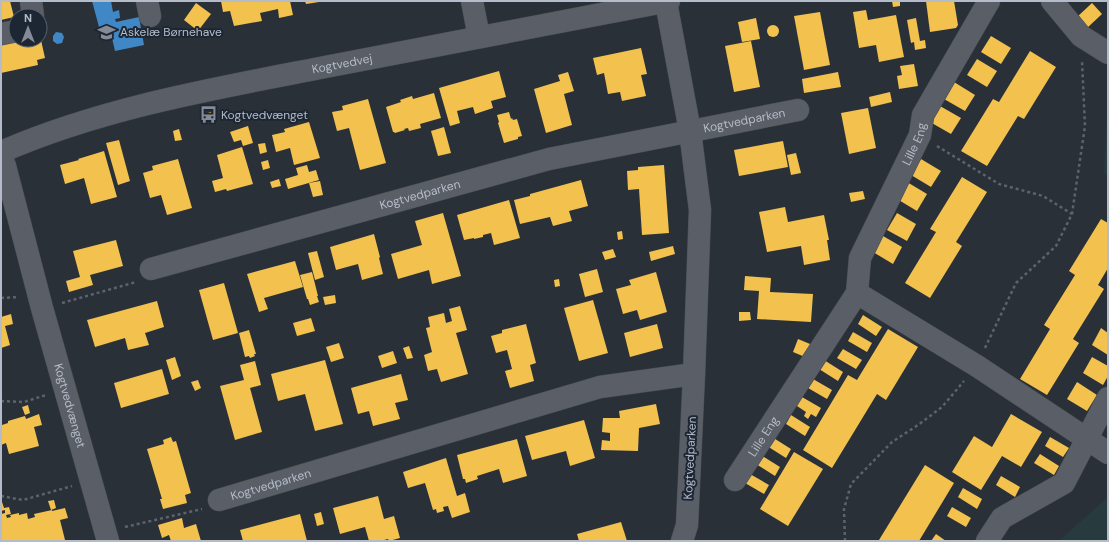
<svg xmlns="http://www.w3.org/2000/svg" width="1109" height="542" font-family="'DM Sans',sans-serif">
	<style>
		.green { fill: #273a3e }
		.homes { fill: #f2c14e }
		.schools { fill: #3f88c5 }
		.lines { fill: none; stroke-linecap: round; stroke-linejoin: round }
		.minor-casing { stroke: #484c53; stroke-width: 23 }
		.path { stroke: #5d636a; stroke-width: 2.5; stroke-dasharray: 3 3; stroke-linecap: butt }
		.minor { stroke: #5a5e66; stroke-width: 22 }
		.labels { text-anchor: middle; stroke-width: 4; stroke-linejoin: round; paint-order: stroke }
		.poi-label { font-size: 12px; fill: #b4bcc9; stroke: #1d2633; text-anchor: start }
		.street-label { font-size: 12px; fill: #b4bcc9; stroke: #1d2633 }
	</style>
	<rect width="100%" height="100%" fill="#2a3038"/>
	<g class="green">
		<path d="M1108,96V177L1104,173Z"/>
		<path d="M1108,497V541H1059Z"/>
	</g>
	<g class="homes">
		<path d="M1,1H10L14,17L1,20Z"/>
		<path d="M221,1H290L293,15L279,18L278,9L260,13L262,21L234,26L230,11L223,12Z"/>
		<path d="M305,1H318L319,2L306,4Z"/>
		<path d="M892,1H900V6L893,7Z"/>
		<path d="M926,1H954L958,25L956,28L930,32Z"/>
		<path d="M196,3L211,14L198,31L184,20Z"/>
		<path d="M1092,3L1102,14L1086,29L1076,18Z"/>
		<path d="M866,10L868,20L896,15L904,57L879,62L876,45L859,48L853,12Z"/>
		<path d="M820,12L830,65L804,70L794,16Z"/>
		<path d="M756,18L760,39L742,42L738,22Z"/>
		<path d="M916,18L920,41L925,40L926,48L915,50L914,42L911,43L907,20Z"/>
		<circle cx="773" cy="31" r="6"/>
		<path d="M991,36L1011,48L1001,64L981,52Z"/>
		<path d="M24,40H41L45,58L37,60L38,65L1,73V45Z"/>
		<path d="M751,41L760,87L734,92L725,46Z"/>
		<path d="M641,48L647,74L641,75L646,96L622,101L620,92L608,94L604,73L597,75L593,58Z"/>
		<path d="M1030,51L1056,67L1024,119L1018,116L987,166L961,151L993,99L999,102Z"/>
		<path d="M977,59L997,71L987,87L967,75Z"/>
		<path d="M914,64L918,86L899,89L897,76L902,75L900,66Z"/>
		<path d="M499,71L506,97L491,101L493,108L475,114L473,107L457,111L460,123L450,126L439,88Z"/>
		<path d="M568,72L574,91L564,94L572,125L546,133L534,89L560,81L558,75Z"/>
		<path d="M838,72L841,87L804,93L802,79Z"/>
		<path d="M954,82L975,95L965,111L944,99Z"/>
		<path d="M890,92L892,102L871,107L869,97Z"/>
		<path d="M434,93L441,118L420,124L421,128L409,131L408,128L404,129L405,130L395,133L394,132H393L386,107L401,102L400,100L412,96L413,99Z"/>
		<path d="M368,99L386,163L360,170L349,128L337,131L332,112L343,110L342,106Z"/>
		<path d="M940,106L961,118L951,134L930,122Z"/>
		<path d="M868,108L876,148L849,154L841,113Z"/>
		<path d="M211,112L212,117L205,119L204,114Z"/>
		<path d="M509,112L511,119L512,118L513,120L517,119L522,136L518,137V139L504,143L498,123L499,122L497,115Z"/>
		<path d="M309,122L320,158L294,165L290,148L276,152L272,135L285,132L284,129Z"/>
		<path d="M248,126L253,143L243,146L241,140L234,142L230,132Z"/>
		<path d="M444,127L451,153L438,156L431,131Z"/>
		<path d="M179,129L182,140L175,141L173,131Z"/>
		<path d="M119,140L130,181L118,185L106,143Z"/>
		<path d="M783,141L788,167L739,176L734,150Z"/>
		<path d="M265,143L267,152L260,154L258,144Z"/>
		<path d="M242,147L253,184L227,191L226,189L215,192L212,181L223,178L217,155Z"/>
		<path d="M104,151L117,197L91,204L84,178L65,184L60,165L79,160L78,159Z"/>
		<path d="M796,153L801,173L791,175L787,155Z"/>
		<path d="M178,159L192,208L167,215L161,195L150,198L143,173L153,170L152,166Z"/>
		<path d="M921,159L941,171L931,187L911,175Z"/>
		<path d="M268,160L270,168L263,170L261,162Z"/>
		<path d="M307,165L309,172L316,170L319,180L288,189L285,179L298,175L296,168Z"/>
		<path d="M664,165L669,233L642,235L639,189L628,190L627,171L638,170V167Z"/>
		<path d="M962,177L987,192L956,242L962,246L930,298L905,283L936,232L930,229Z"/>
		<path d="M279,179L281,186L272,188L270,182Z"/>
		<path d="M581,180L588,206L569,211L572,221L553,226L550,217L520,224L514,200L530,196V194Z"/>
		<path d="M320,181L323,195L313,197L309,183Z"/>
		<path d="M907,182L927,194L917,211L897,199Z"/>
		<path d="M863,191L865,199L851,202L849,193Z"/>
		<path d="M509,200L520,238L494,245L491,233L483,235V237L474,239V238L464,240L457,215Z"/>
		<path d="M785,207L788,222L824,215L829,240H827L830,260L804,265L801,246L767,252L759,212Z"/>
		<path d="M443,213L461,276L432,284L429,270L398,279L391,254L422,245L415,221Z"/>
		<path d="M897,213L916,224L907,241L887,230Z"/>
		<path d="M1101,219L1108,223V268L1098,285L1104,289L1073,339L1079,343L1047,395L1020,379L1050,329L1044,325L1075,275L1069,271Z"/>
		<path d="M622,231L623,239L618,240L617,232Z"/>
		<path d="M374,234L380,257L379,258L383,274L362,280L358,264L336,270L330,247Z"/>
		<path d="M883,236L902,247L893,264L873,252Z"/>
		<path d="M116,240L123,266L90,275L93,285L69,292L66,281L80,277L73,251Z"/>
		<path d="M673,246L675,254L651,261L649,252Z"/>
		<path d="M613,249L616,257L605,260L602,252Z"/>
		<path d="M317,251L324,277L315,280L308,253Z"/>
		<path d="M295,261L303,287L264,298L268,309L259,312L247,274Z"/>
		<path d="M597,269L603,292L585,297L579,274Z"/>
		<path d="M312,272L318,296H317L319,302L310,305L308,299H307L300,275Z"/>
		<path d="M656,272L667,312L640,320L637,310L623,314L616,289L631,285L629,280Z"/>
		<path d="M745,276L771,278L770,292L813,294L811,322L757,319L759,291L744,290Z"/>
		<path d="M559,279L560,286L555,287L554,280Z"/>
		<path d="M224,283L238,333L213,340L199,290Z"/>
		<path d="M335,295L336,303L325,305L323,297Z"/>
		<path d="M593,300L608,353L579,361L564,308Z"/>
		<path d="M157,301L164,327L145,333L149,345L128,350L125,338L95,347L87,320Z"/>
		<path d="M460,306L467,330L456,333L468,374L441,382L437,369L428,371L424,355L432,352L426,328L430,327L428,317L444,313L446,323L452,321L449,309Z"/>
		<path d="M739,312H750L751,320L739,321Z"/>
		<path d="M11,314L13,324L5,326L10,345L1,348V317Z"/>
		<path d="M863,315L882,327L876,336L858,324Z"/>
		<path d="M311,318L315,331L297,336L293,323Z"/>
		<path d="M526,324L536,363L530,365L534,381L510,388L505,371L512,369L507,350L496,353L491,336L502,333V330Z"/>
		<path d="M657,324L663,348L630,357L624,333Z"/>
		<path d="M1101,328L1108,333V355L1092,345Z"/>
		<path d="M888,329L918,347L886,400L877,394L832,468L803,450L848,375L857,380Z"/>
		<path d="M249,330L256,354H254L255,356L250,358L249,356L245,357L239,333Z"/>
		<path d="M853,332L872,343L867,352L848,341Z"/>
		<path d="M798,339L810,344L805,357L793,352Z"/>
		<path d="M339,343L344,358L331,362L326,347Z"/>
		<path d="M409,346L413,358L407,359L403,348Z"/>
		<path d="M843,349L862,360L856,369L837,358Z"/>
		<path d="M393,351L397,363L382,368L378,356Z"/>
		<path d="M175,357L181,376L172,380L166,360Z"/>
		<path d="M1092,357L1108,366V376L1103,385L1083,373Z"/>
		<path d="M325,360L343,424L315,431L305,394L278,401L271,374Z"/>
		<path d="M824,360L843,372L838,381L819,369Z"/>
		<path d="M255,361L261,385L250,388L262,432L235,440L220,386L244,380L240,365Z"/>
		<path d="M162,369L169,394L121,408L114,383Z"/>
		<path d="M401,374L408,400L395,403L400,419L373,426L369,411L358,414L351,388Z"/>
		<path d="M813,379L832,390L827,399L808,388Z"/>
		<path d="M198,380L201,388L195,391L191,382Z"/>
		<path d="M1077,382L1097,395L1087,411L1067,399Z"/>
		<path d="M802,397L821,408L816,417L811,414L808,419L804,416L806,412L797,406Z"/>
		<path d="M656,404L660,424L639,428L638,451L601,450L602,440L610,441V433L602,432L603,418H620L619,411Z"/>
		<path d="M28,405L30,413L25,415L22,407Z"/>
		<path d="M39,414L42,425L34,427L39,446L9,454L6,443L1,445V421L2,425L8,423V421L25,416L26,419Z"/>
		<path d="M1011,414L1042,432L1021,467L1002,456L981,490L952,472L974,436L992,447Z"/>
		<path d="M791,415L810,427L805,436L786,424Z"/>
		<path d="M584,420L595,458L570,466L566,451L532,460L525,436Z"/>
		<path d="M171,437L173,442L176,441L191,493L185,495L187,503L163,509L160,499H162L147,449L164,444L163,440Z"/>
		<path d="M772,437L791,449L786,458L767,446Z"/>
		<path d="M1050,437L1069,448L1063,457L1045,446Z"/>
		<path d="M517,439L527,476L503,483L499,469L477,476L478,479L466,483L465,479H463L457,455Z"/>
		<path d="M794,452L823,469L788,526L760,509Z"/>
		<path d="M1040,454L1059,466L1054,475L1034,463Z"/>
		<path d="M761,455L780,467L775,476L756,464Z"/>
		<path d="M446,458L457,496L465,493L470,512L452,518L448,506L443,507L444,511L437,513L436,509L433,510L425,483L408,488L403,472Z"/>
		<path d="M925,465L954,483L919,541H880L879,540Z"/>
		<path d="M750,474L769,485L764,494L745,483Z"/>
		<path d="M1001,476L1020,487L1015,497L996,485Z"/>
		<path d="M963,488L982,499L977,509L958,497Z"/>
		<path d="M378,496L384,519L394,516L400,538L389,541L388,539L380,541H369L365,527L340,534L333,508Z"/>
		<path d="M54,500L56,508L51,510L48,501Z"/>
		<path d="M2,502L4,508L9,507L11,514L6,515L7,518L11,517L10,515L19,513V515L27,513L28,519L35,517L34,514L52,510V511L65,508L68,518L60,520L65,540L59,541H1V514L5,513V510L1,511V503Z"/>
		<path d="M952,507L971,518L966,527L947,516Z"/>
		<path d="M321,512L324,524L317,526L314,514Z"/>
		<path d="M300,514L307,541H243L240,530Z"/>
		<path d="M182,518L184,528L196,524L201,541H171L169,535L162,538L158,525Z"/>
		<path d="M621,522L627,541H579L577,534Z"/>
		<path d="M936,534L946,541H931Z"/>
	</g>
	<g class="schools">
		<path d="M92,1H111L113,12L119,10L120,18L115,19L116,22L139,17L144,45L115,51L109,25L99,27Z"/>
		<path d="M56,32L62,33L64,37L62,43L57,44L53,41V36Z"/>
	</g>
	<g class="lines">
		<defs>
			<g id="minor">
				<path d="M31,1L33,16"/>
				<path d="M147,1L150,16"/>
				<path d="M472,1L479,37"/>
				<path d="M1052,1L1081,36L1108,53"/>
				<path d="M666,2L690,131L700,210L694,374L687,525L682,541"/>
				<path d="M1,34L16,31"/>
				<path id="s1" d="M1,152C102,108 212,89 320,68C437,46 553,23 669,1"/>
				<path id="s2" d="M1,155L5,166L42,308L108,541"/>
				<path id="s3" d="M151,269L549,159L798,110"/>
				<path d="M857,293L977,366L1108,453"/>
				<path id="s4" d="M735,480L857,293L860,258L920,135L923,115L989,1"/>
				<path id="s5" d="M219,500L600,387L694,374"/>
				<path d="M987,541L1002,518L1064,483L1108,398"/>
			</g>
		</defs>
		<use href="#minor" class="minor-casing"/>
		<g class="path">
			<path d="M937,146L999,184L1043,196L1072,214"/>
			<path d="M1,298L19,297"/>
			<path d="M62,303L136,282"/>
			<path d="M985,348L1016,283L1056,246L1072,214L1085,126L1082,61"/>
			<path d="M1,401L24,402L46,395"/>
			<path d="M1,496L23,500L72,486"/>
			<path d="M125,527L202,509"/>
			<path d="M845,541L844,509L851,484L892,442L918,425L942,407L964,381"/>
		</g>
		<use href="#minor" class="minor"/>
	</g>
	<defs>
		<symbol id="school-bare" viewBox="-9 -9 18 18"><path d="M0-5L7-2L0 1L-7-2ZM-4 1L0 2.5L4 1V4Q0 6-4 4Z" fill="#848b96" stroke="#1d2633" stroke-width="2.5" paint-order="stroke"/></symbol>
		<symbol id="bus-bare" viewBox="-9 -9 18 18"><path d="M-5-6H5V4H4V6H2V4H-2V6H-4V4H-5ZM-3.5-4V0h7V-4ZM-3.5 1.2v1.5H-2V1.2ZM2 1.2v1.5H3.5V1.2Z" fill="#848b96" stroke="#1d2633" stroke-width="2.5" paint-order="stroke"/></symbol>
	</defs>
	<g fill-rule="evenodd">
		<use href="#school-bare" x="94" y="20" width="25" height="25"/>
		<use href="#bus-bare" x="196" y="102" width="25" height="25"/>
	</g>
	<g class="labels">
		<g class="poi-label">
			<text x="120" y="36">Askelæ Børnehave</text>
			<text x="221" y="119">Kogtvedvænget</text>
		</g>
		<g class="street-label">
			<text dy="4" stroke="none"><textPath href="#s1" startOffset="353">Kogtvedvej</textPath></text>
			<text dy="4" stroke="none"><textPath href="#s3" startOffset="612">Kogtvedparken</textPath></text>
			<text dy="4" stroke="none"><textPath href="#s4" startOffset="385">Lille Eng</textPath></text>
			<text dy="4" stroke="none"><textPath href="#s3" startOffset="279">Kogtvedparken</textPath></text>
			<text dy="4" stroke="none"><textPath href="#s2" startOffset="260">Kogtvedvænget</textPath></text>
			<text dy="4" stroke="none"><textPath href="#s4" startOffset="52">Lille Eng</textPath></text>
			<text transform="translate(690 458) rotate(-87)" y="4">Kogtvedparken</text>
			<text dy="4" stroke="none"><textPath href="#s5" startOffset="54">Kogtvedparken</textPath></text>
		</g>
	</g>
	<rect width="1109" height="542" fill="none" stroke="#b4bcc9" stroke-width="4"/>
	<g transform="translate(28 28)"><circle r="19" fill="#1d2633" stroke="#59626f"/>
	<path d="M0-3L7 15L0 10L-7 15Z" fill="#848b96"/>
	<text y="-6" font-size="11" font-weight="bold" text-anchor="middle" fill="#b4bcc9">N</text>
	</g>
</svg>
